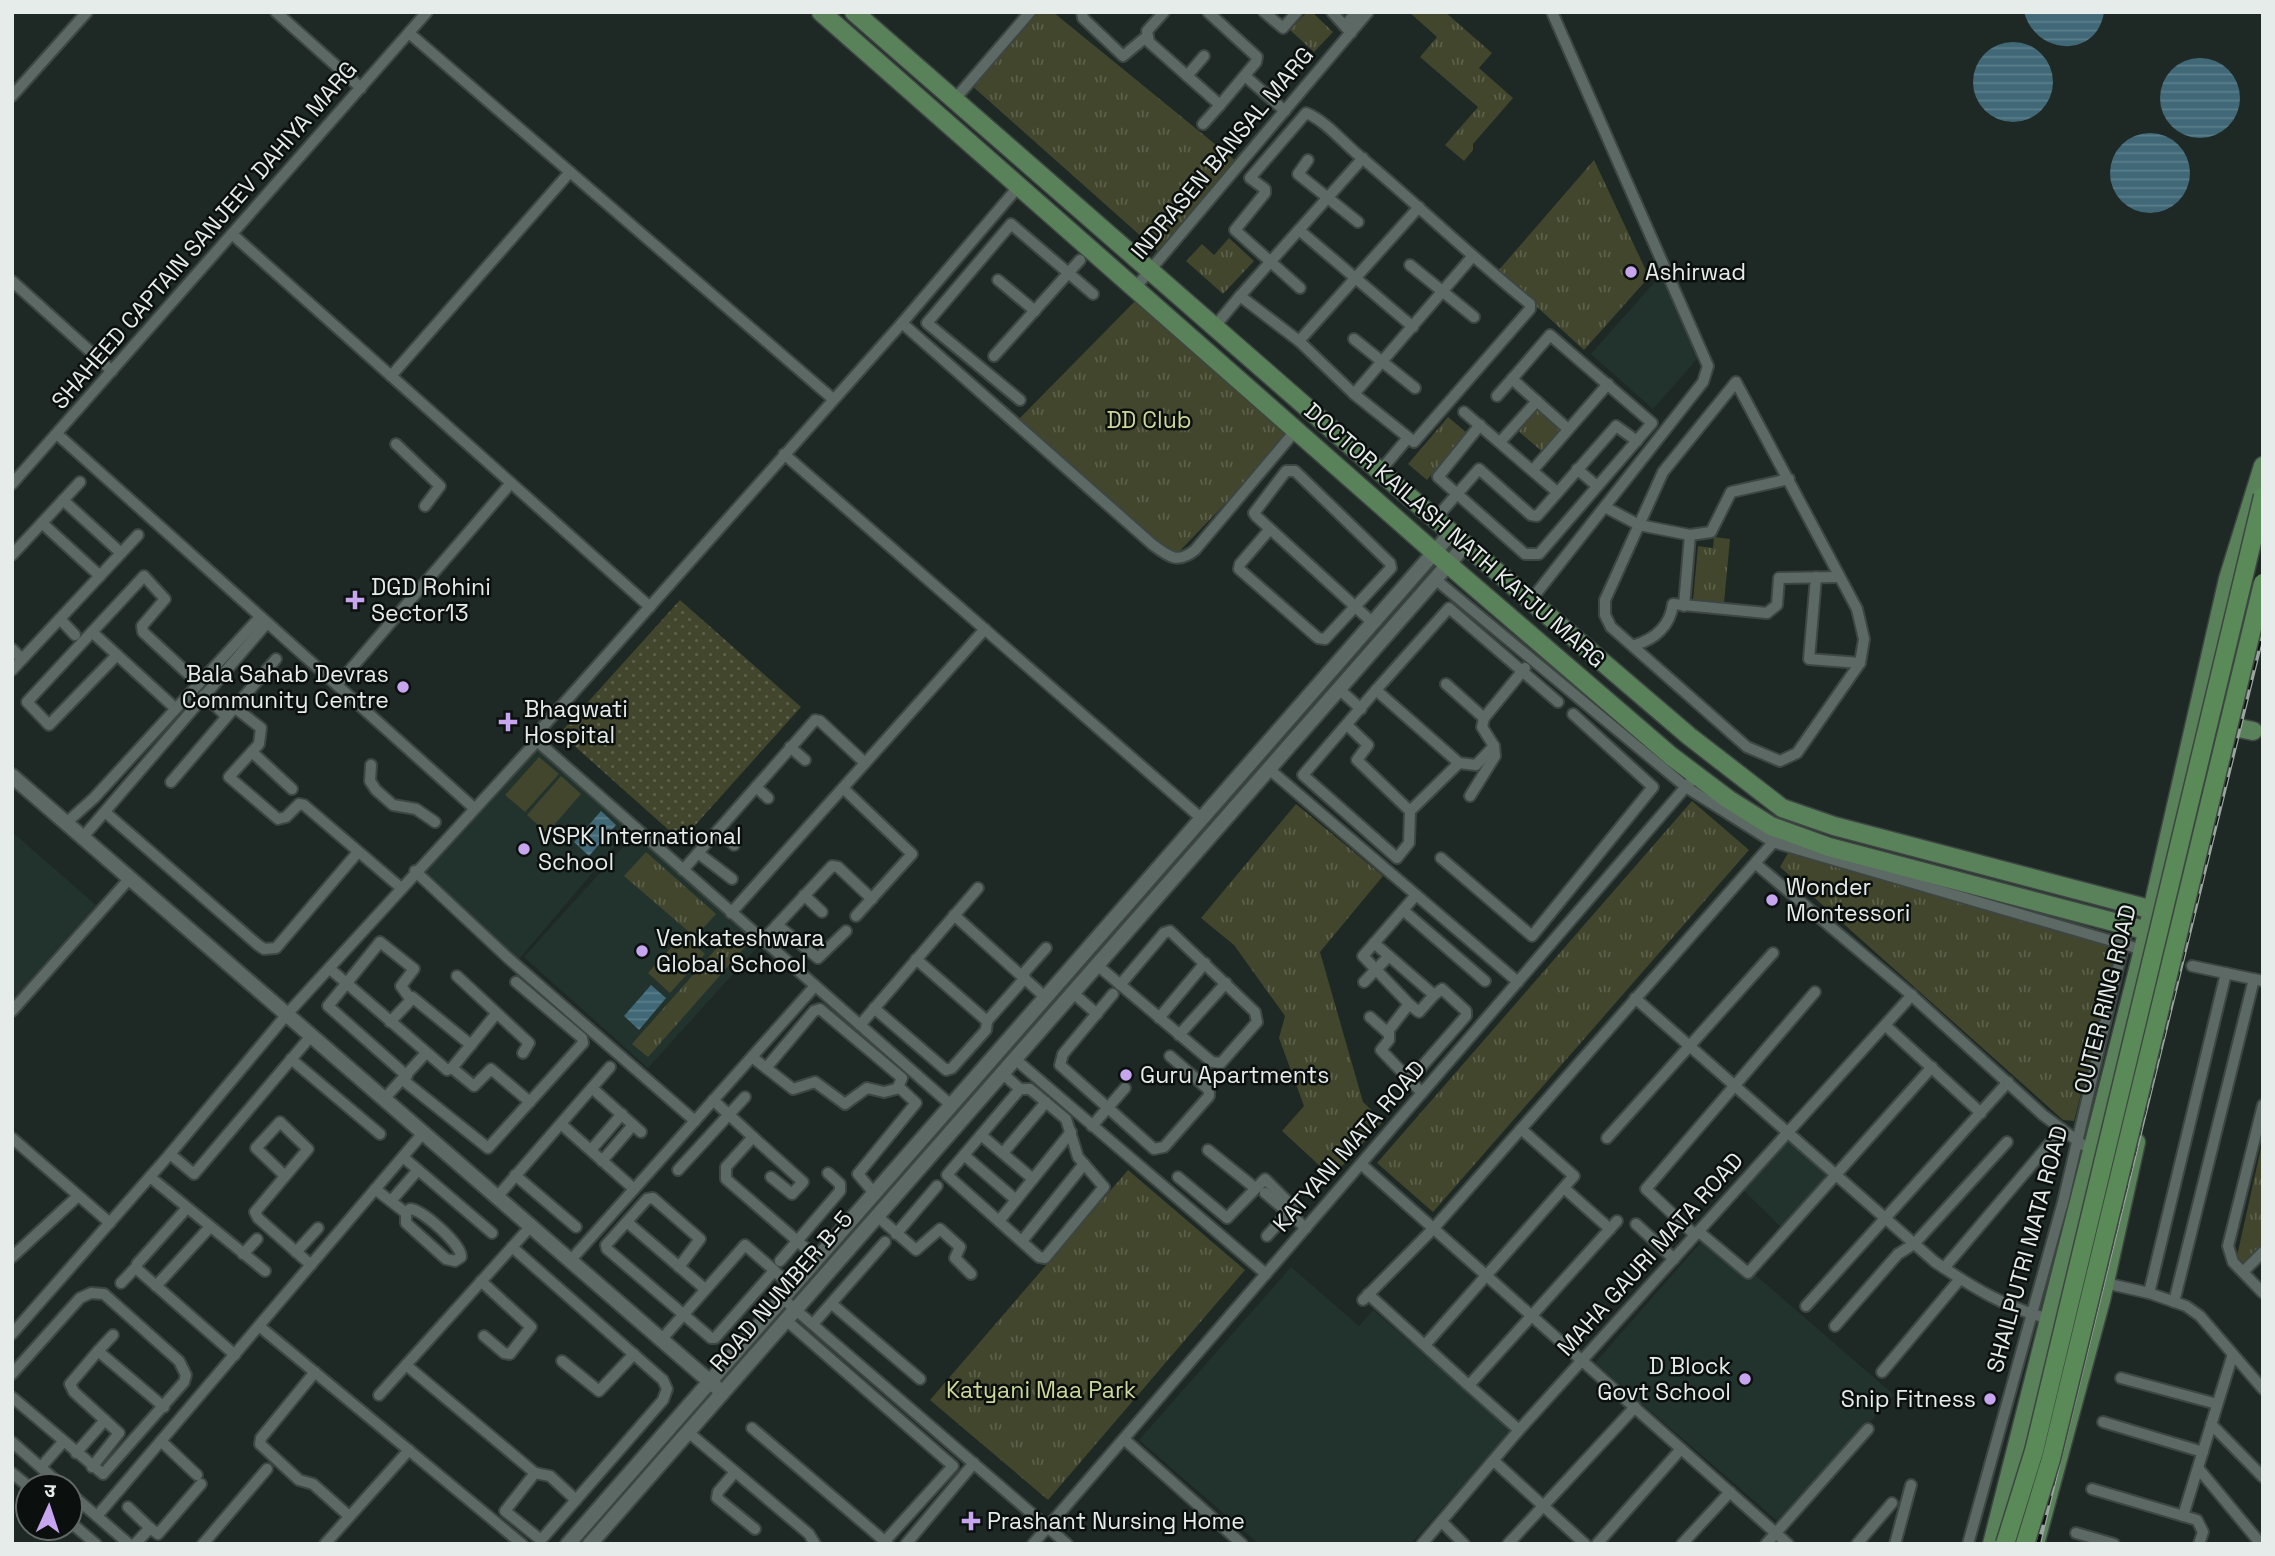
<svg xmlns="http://www.w3.org/2000/svg" width="2275" height="1556" font-family="'Space Grotesk','Noto Sans Devanagari',sans-serif">
	<style>
		.built { fill: #22332d }
		.grass { fill: url(#grass-dots) }
		.park { fill: url(#park-tufts) }
		.pitch { fill: #42462d }
		.water { fill: url(#water-rules) }
		.lines { fill: none; stroke-linecap: round; stroke-linejoin: round }
		.minor-casing { stroke: #3d4642; stroke-width: 14 }
		.tertiary-casing { stroke: #3d4642; stroke-width: 18 }
		.primary-casing { stroke: #3d4642; stroke-width: 21 }
		.minor { stroke: #5d6964; stroke-width: 10 }
		.tertiary { stroke: #5d6964; stroke-width: 14 }
		.primary { stroke: #5a825a; stroke-width: 18 }
		.rail-casing { stroke: #9ba4a0; stroke-width: 6 }
		.rail { stroke: #0b100e; stroke-width: 3.5; stroke-dasharray: 10; stroke-linecap: butt }
		.trunk-bridge-casing { stroke: #3d4642; stroke-width: 21; stroke-linecap: butt }
		.trunk-bridge { stroke: #598a57; stroke-width: 18 }
		.poi-dot { fill: #c7a6ef; stroke: #0b100e; stroke-width: 2.5 }
		.labels { text-anchor: middle; stroke-width: 5; stroke-linejoin: round; paint-order: stroke }
		.street-label { font-size: 23px; fill: #e5ece9; stroke: #0b100e }
		.poi-label { font-size: 23px; fill: #e5ece9; stroke: #0b100e; text-anchor: start }
		.park-label { font-size: 23px; fill: #cdd79b; stroke: #0b100e }
	</style>
	<defs>
		<pattern id="grass-dots" width="8" height="8" patternUnits="userSpaceOnUse" patternTransform="scale(1.75)"><rect width="8" height="8" fill="#42462d"/><path d="M2 2h.1M6 6h.1" fill="none" stroke="#5d614b" stroke-width="1.8" stroke-linecap="round"/></pattern>
		<pattern id="park-tufts" width="24" height="20" patternUnits="userSpaceOnUse" patternTransform="scale(1.75)"><rect width="24" height="20" fill="#42462d"/><path d="M3 7l-1-3M5 7V3M7 7l1-3M15 17l-1-3M17 17v-4M19 17l1-3" fill="none" stroke="#5d614b"/></pattern>
		<pattern id="water-rules" width="6" height="5" patternUnits="userSpaceOnUse" patternTransform="scale(1.75)"><rect width="6" height="5" fill="#406877"/><path d="M0 2.5h6" fill="none" stroke="#5b7e8a"/></pattern>
	</defs>
	<rect width="100%" height="100%" fill="#1e2824"/>
	<g class="built">
		<path d="M1661,275L1699,357L1653,409L1591,354Z"/>
		<path d="M532,745L632,826L515,964L415,871Z"/>
		<path d="M12,832L96,905L12,1000Z"/>
		<path d="M635,834L759,945L648,1068L524,957Z"/>
		<path d="M1789,1135L1835,1175L1786,1232L1739,1186Z"/>
		<path d="M1708,1234L1894,1395L1781,1524L1595,1363Z"/>
		<path d="M1291,1267L1359,1326L1373,1310L1511,1430L1411,1544H1259L1139,1440Z"/>
	</g>
	<path class="grass" d="M680,600L801,707L681,841L560,733Z"/>
	<g class="park">
		<path d="M1035,12H1053L1237,162L1161,254L971,85Z"/>
		<path d="M1307,12H1312L1333,32L1314,52L1290,30Z"/>
		<path d="M1409,12H1445L1492,53L1479,68L1513,98L1473,144V150L1464,161L1445,145L1478,107L1420,57L1437,37Z"/>
		<path d="M1594,160L1649,277L1584,350L1498,271Z"/>
		<path d="M1229,238L1254,261L1223,294L1186,261L1202,244L1214,255Z"/>
		<path d="M1142,294L1296,430L1172,559L1015,423Z"/>
		<path d="M1540,407L1566,430L1545,454L1518,431Z"/>
		<path d="M1448,417L1467,433L1427,480L1408,464Z"/>
		<path d="M1714,537L1730,539L1724,603L1693,600L1698,546L1713,548Z"/>
		<path d="M1692,801L1749,850L1433,1212L1377,1163Z"/>
		<path d="M1296,804L1383,876L1320,952L1363,1102L1383,1121L1332,1177L1282,1131L1304,1106L1279,1038L1285,1016L1234,945L1201,918Z"/>
		<path d="M646,852L716,914L695,937L624,876Z"/>
		<path d="M1788,853L2098,934L2115,950L2114,964L2074,1121L2063,1120L1780,867Z"/>
		<path d="M731,932L746,946L648,1057L632,1044Z"/>
		<path d="M2263,1139V1250L2246,1267L2237,1256Z"/>
		<path d="M1128,1170L1245,1270L1048,1500L930,1400Z"/>
	</g>
	<g class="pitch">
		<path d="M539,757L559,774L525,812L505,795Z"/>
		<path d="M561,776L581,794L547,833L527,815Z"/>
		<path d="M683,934L705,954L670,993L648,973Z"/>
	</g>
	<g class="water">
		<path d="M2024,12H2104C2097,59 2036,56 2024,12Z"/>
		<circle cx="2013" cy="82" r="40"/>
		<circle cx="2200" cy="98" r="40"/>
		<circle cx="2150" cy="173" r="40"/>
		<path d="M601,811L616,825L589,856L574,842Z"/>
		<path d="M651,985L666,998L639,1030L624,1016Z"/>
	</g>
	<g class="lines">
		<defs>
			<g id="minor">
				<path d="M276,12L361,88"/>
				<path d="M1082,12L1083,18L1123,56L1146,37"/>
				<path d="M1164,12L1147,31L1149,42L1220,105L1256,62L1257,57L1208,12"/>
				<path d="M1264,12L1283,28L1297,12"/>
				<path d="M1332,12L1351,33"/>
				<path d="M1345,26L1356,12"/>
				<path d="M409,33L833,399"/>
				<path d="M1187,76L1204,56"/>
				<path d="M1245,76L1285,111"/>
				<path d="M12,96L87,12"/>
				<path d="M955,99L1030,12"/>
				<path d="M1203,124L1220,105"/>
				<path d="M1308,160L1298,174L1358,222"/>
				<path d="M1299,230L1413,327"/>
				<path d="M232,234L650,607"/>
				<path d="M1410,265L1474,317"/>
				<path d="M998,280L1035,311"/>
				<path d="M12,281L112,371"/>
				<path d="M1135,288L1368,12"/>
				<path d="M1300,288L1235,230L1265,193V189L1250,178L1306,113C1324,120 1341,140 1356,153C1415,202 1470,256 1530,304V309L1414,442L1354,394L1299,341L1240,296C1281,250 1322,204 1363,158"/>
				<path d="M902,323L1153,545C1169,557 1178,564 1195,550L1296,430"/>
				<path d="M1215,326L1240,296"/>
				<path d="M1354,339L1415,388"/>
				<path d="M1299,341L1419,207"/>
				<path d="M994,356L1080,260"/>
				<path d="M391,376L570,172"/>
				<path d="M1736,382L1857,609L1864,639L1860,663L1797,753L1780,761L1747,747L1611,627L1605,615V600L1663,472Z"/>
				<path d="M1354,394L1472,257"/>
				<path d="M1497,396L1512,379"/>
				<path d="M1020,400L927,323L1011,224L1093,294"/>
				<path d="M1464,412L1557,492"/>
				<path d="M1480,425L1438,477L1525,554H1539L1652,423L1550,335L1512,379L1568,429"/>
				<path d="M57,434L474,808"/>
				<path d="M1500,442L1537,401"/>
				<path d="M396,444L440,486L425,506"/>
				<path d="M784,454L1201,818"/>
				<path d="M1577,469L1597,486"/>
				<path d="M1381,470L1407,439"/>
				<path d="M1533,470L1608,384"/>
				<path d="M12,484L427,12"/>
				<path d="M63,500L121,553"/>
				<path d="M1605,507L1639,525L1690,535L1684,606"/>
				<path d="M1436,518L1479,469L1531,515L1537,516L1616,426L1637,441"/>
				<path d="M42,523L100,576"/>
				<path d="M1270,529L1240,564L1239,569L1318,638L1325,639L1391,568L1390,563L1295,471H1286L1254,513L1256,516L1372,622"/>
				<path d="M1690,535L1711,532L1731,492L1789,479"/>
				<path d="M12,555L80,482"/>
				<path d="M1816,577L1809,659L1860,663"/>
				<path d="M1435,579L1686,787L1773,842L2143,950"/>
				<path d="M1531,600L1703,382L1708,366L1552,12"/>
				<path d="M60,619L75,635"/>
				<path d="M92,632L175,708"/>
				<path d="M1635,645C1655,639 1670,626 1673,604L1767,613L1777,605L1779,578L1839,577"/>
				<path d="M12,649L22,659"/>
				<path d="M116,656L49,725L27,702L144,576L165,599L142,626L143,632L198,683"/>
				<path d="M12,670L138,535"/>
				<path d="M1446,684L1484,718"/>
				<path d="M337,685L511,483"/>
				<path d="M1339,689L1361,709"/>
				<path d="M1376,690L1303,775L1397,858L1409,843L1410,811L1459,763"/>
				<path d="M204,695L226,716"/>
				<path d="M234,707L261,728L259,744L229,777L278,819L286,817L299,804L304,805L400,887"/>
				<path d="M1347,725L1368,745L1357,760L1410,811"/>
				<path d="M537,741L951,1105"/>
				<path d="M1494,746L1476,765L1459,763L1376,690L1449,608L1558,702"/>
				<path d="M790,747L805,760"/>
				<path d="M252,752L292,789"/>
				<path d="M371,765L370,781L376,790L393,805L416,809L435,822"/>
				<path d="M1269,769L1518,982"/>
				<path d="M171,782L276,659"/>
				<path d="M756,787L768,798"/>
				<path d="M843,788L912,854L856,916"/>
				<path d="M1470,796L1495,756L1494,746L1482,727L1484,718L1525,668"/>
				<path d="M105,812L258,945L264,949L276,948L358,852"/>
				<path d="M66,823L94,798L260,617"/>
				<path d="M718,830L734,845"/>
				<path d="M83,837L267,623"/>
				<path d="M698,853L732,879"/>
				<path d="M1441,858L1532,936L1653,787L1573,714"/>
				<path d="M1756,864L1909,993L2043,1115L2083,1145"/>
				<path d="M683,870L815,720L820,721L865,763"/>
				<path d="M415,871L508,958L695,1121"/>
				<path d="M804,895L822,912"/>
				<path d="M1416,895L1363,956L1409,1004L1389,1030V1040L1381,1050L1422,1093"/>
				<path d="M1403,910L1485,981"/>
				<path d="M731,913L985,629"/>
				<path d="M954,915L1045,997"/>
				<path d="M777,925L818,958L846,931"/>
				<path d="M763,940L832,866L838,867L872,899"/>
				<path d="M1374,943L1434,995L1442,989L1466,1011V1016L1410,1080"/>
				<path d="M1097,965L1212,1062L1221,1063L1257,1022L1255,1012L1170,931L1164,933L1120,985"/>
				<path d="M2192,966L2263,981"/>
				<path d="M329,968L447,1070L452,1068L496,1014"/>
				<path d="M1022,975L1046,948"/>
				<path d="M457,976L529,1043L523,1053"/>
				<path d="M1364,982L1389,956"/>
				<path d="M1073,993L1097,1014"/>
				<path d="M1113,994L1063,1054L1060,1065L1154,1149L1164,1147L1209,1096V1090L1170,1056"/>
				<path d="M412,997L471,1045"/>
				<path d="M1635,998L1935,1262C1972,1287 2006,1308 2050,1319"/>
				<path d="M1410,1005L1419,1012L1434,995"/>
				<path d="M874,1008L946,1070L952,1068L986,1030L987,1021L916,959"/>
				<path d="M12,1011L130,878"/>
				<path d="M1370,1017L1388,1033"/>
				<path d="M1159,1018L1205,963"/>
				<path d="M987,1021L1025,978"/>
				<path d="M390,1022L411,1000L401,986L414,969L380,942L328,1006L407,1076"/>
				<path d="M860,1025L978,888"/>
				<path d="M1886,1026L1981,1113"/>
				<path d="M1179,1035L1226,983"/>
				<path d="M752,1057L793,1089L815,1082L845,1104L867,1088L884,1092L900,1088L916,1103L858,1174L874,1193"/>
				<path d="M291,1059L380,1134"/>
				<path d="M1015,1059L1266,1274"/>
				<path d="M452,1068L474,1086L491,1069L530,1102"/>
				<path d="M766,1068L814,1011L820,1009L902,1078L898,1087"/>
				<path d="M1002,1073L1020,1089L947,1175L1039,1257L1045,1258L1104,1187L1078,1157L1066,1119L1030,1089H1020"/>
				<path d="M403,1080L488,1148L583,1043L582,1038L516,982"/>
				<path d="M592,1088L641,1132"/>
				<path d="M384,1099L426,1053"/>
				<path d="M713,1100L753,1137L726,1167V1179L817,1258"/>
				<path d="M2263,1105L2228,1246L2233,1262L2263,1293"/>
				<path d="M561,1124L634,1189"/>
				<path d="M1092,1126L1125,1088"/>
				<path d="M981,1135L1033,1179"/>
				<path d="M753,1137L803,1182L792,1194L771,1177"/>
				<path d="M12,1138L110,1223"/>
				<path d="M1607,1138L1773,953"/>
				<path d="M591,1150L622,1114"/>
				<path d="M1208,1150L1255,1188"/>
				<path d="M1003,1153L1046,1102"/>
				<path d="M170,1154L194,1174L311,1036"/>
				<path d="M964,1155L1016,1200"/>
				<path d="M403,1157L492,1233"/>
				<path d="M602,1161L633,1125"/>
				<path d="M1361,1164L1788,1544"/>
				<path d="M678,1170L745,1097"/>
				<path d="M515,1175L576,1227"/>
				<path d="M285,1176L256,1148L280,1122L308,1149L255,1212L258,1218L311,1265"/>
				<path d="M150,1177L265,1271"/>
				<path d="M1178,1177L1227,1218L1265,1179L1293,1207L1267,1236"/>
				<path d="M1564,1188L1610,1229"/>
				<path d="M375,1189L406,1213V1223L446,1259L455,1261L461,1257C462,1245 422,1209 410,1209L406,1213"/>
				<path d="M1265,1193L1306,1228"/>
				<path d="M497,1197L610,1067"/>
				<path d="M391,1201L418,1170"/>
				<path d="M187,1208L137,1264V1269L235,1355"/>
				<path d="M877,1216L916,1250L940,1229L960,1247L955,1258L971,1274"/>
				<path d="M999,1221L1071,1132"/>
				<path d="M627,1222L705,1289"/>
				<path d="M1636,1224L1674,1259"/>
				<path d="M1698,1231L1748,1273L1932,1067"/>
				<path d="M896,1234L937,1186"/>
				<path d="M1695,1235L1646,1189L1815,992"/>
				<path d="M1022,1241L1084,1164"/>
				<path d="M296,1252L318,1228"/>
				<path d="M243,1254L257,1239"/>
				<path d="M12,1257L78,1196"/>
				<path d="M570,1261L815,986"/>
				<path d="M780,1261L840,1191V1184L828,1173"/>
				<path d="M679,1267L700,1239L653,1198L647,1199L606,1245L607,1249L711,1338H715L774,1271L793,1286"/>
				<path d="M1944,1268L2062,1129"/>
				<path d="M2243,1272L2263,1252"/>
				<path d="M481,1281L531,1327L510,1354L504,1353L484,1336"/>
				<path d="M121,1283L137,1266"/>
				<path d="M2105,1283L2149,1293L2186,1306L2200,1316L2263,1389"/>
				<path d="M156,1286L210,1227"/>
				<path d="M2149,1293L2226,973"/>
				<path d="M1368,1294L1466,1383H1471L1617,1221"/>
				<path d="M782,1298L1067,1544"/>
				<path d="M1363,1300L1433,1229L1777,838"/>
				<path d="M2174,1302L2254,979"/>
				<path d="M832,1304L920,1379"/>
				<path d="M1806,1306L2008,1082"/>
				<path d="M786,1320L953,1466L885,1541"/>
				<path d="M813,1324L885,1242"/>
				<path d="M259,1326L522,1544"/>
				<path d="M1835,1326L1898,1254L1914,1244L2007,1142"/>
				<path d="M12,1334L170,1154L288,1013L537,741L541,729L902,323L1019,186"/>
				<path d="M113,1335L98,1351L164,1407"/>
				<path d="M661,1340L745,1245L775,1271"/>
				<path d="M1425,1345L1574,1176L1521,1129"/>
				<path d="M562,1361L599,1391L634,1354"/>
				<path d="M406,1365L535,1473L505,1511L541,1540L663,1400L667,1389L663,1380L512,1247"/>
				<path d="M315,1372L261,1438L260,1444L299,1480L313,1484L349,1516"/>
				<path d="M1882,1372L1960,1279"/>
				<path d="M12,1374L80,1298L91,1293L104,1294L179,1361L186,1375L184,1382L103,1474L12,1397"/>
				<path d="M2121,1378L2217,1404"/>
				<path d="M1466,1383L1519,1430"/>
				<path d="M379,1395L531,1226"/>
				<path d="M2103,1422L2203,1452"/>
				<path d="M2211,1424L2263,1477"/>
				<path d="M752,1428L888,1544"/>
				<path d="M688,1432L809,1534L815,1544"/>
				<path d="M1124,1439L1242,1544"/>
				<path d="M161,1441L197,1475"/>
				<path d="M12,1442L62,1486"/>
				<path d="M76,1453L105,1420"/>
				<path d="M1494,1461L1585,1544"/>
				<path d="M41,1467L63,1442"/>
				<path d="M92,1467L119,1433L74,1392L70,1384L98,1351"/>
				<path d="M2198,1468L2261,1544"/>
				<path d="M735,1472L718,1492L717,1498L755,1529"/>
				<path d="M12,1473L28,1486"/>
				<path d="M535,1473L550,1476L576,1500"/>
				<path d="M2092,1489L2197,1520L2203,1532L2199,1544"/>
				<path d="M70,1493L129,1544"/>
				<path d="M128,1507L150,1528"/>
				<path d="M97,1516L423,1133"/>
				<path d="M2183,1516L2232,1357"/>
				<path d="M70,1522L96,1544"/>
				<path d="M1442,1522L1464,1544"/>
				<path d="M2076,1533L2114,1544"/>
				<path d="M135,1544L150,1528L158,1534L201,1484"/>
				<path d="M203,1544L267,1469"/>
				<path d="M325,1544L409,1450"/>
				<path d="M906,1544L974,1463"/>
				<path d="M1033,1544L1696,775"/>
				<path d="M1422,1544L1519,1430L1912,995"/>
				<path d="M1508,1544L1635,1407"/>
				<path d="M1597,1544L1681,1449"/>
				<path d="M1682,1544L1730,1492"/>
				<path d="M1766,1544L1868,1429"/>
				<path d="M1857,1544L1892,1503"/>
				<path d="M1895,1544L1911,1485"/>
				<path d="M1968,1544L2063,1202L2133,904"/>
			</g>
			<g id="tertiary">
				<path d="M12,776L716,1387"/>
				<path d="M568,1544L1452,532"/>
				<path d="M590,1544L1466,544"/>
			</g>
			<g id="primary">
				<path d="M821,12L1434,552L1671,756L1728,799L1771,826L1829,847L2148,931"/>
				<path d="M854,12L1391,481L1689,736L1782,808L1834,826L2153,910"/>
				<path d="M2234,727L2253,731"/>
				<path d="M1992,1544L2143,950L2228,579L2263,466"/>
				<path d="M2035,1544L2101,1300L2136,1142"/>
			</g>
		</defs>
		<use href="#minor" class="minor-casing"/>
		<use href="#tertiary" class="tertiary-casing"/>
		<use href="#primary" class="primary-casing"/>
		<use href="#minor" class="minor"/>
		<use href="#tertiary" class="tertiary"/>
		<use href="#primary" class="primary"/>
		<defs>
			<path id="rail" d="M2038,1544L2263,629"/>
		</defs>
		<use href="#rail" class="rail-casing"/>
		<use href="#rail" class="rail"/>
		<defs>
			<g id="trunk-bridge">
				<path d="M2005,1544L2034,1451L2263,496"/>
				<path d="M2025,1544L2051,1459L2263,583"/>
			</g>
		</defs>
		<use href="#trunk-bridge" class="trunk-bridge-casing"/>
		<use href="#trunk-bridge" class="trunk-bridge"/>
	</g>
	<g class="poi-dot">
		<circle cx="1631" cy="272" r="7"/>
		<path d="M351.5 589.5h7v7h7v7h-7v7h-7v-7h-7v-7h7z"/>
		<circle cx="403" cy="687" r="7"/>
		<path d="M504.5 711.5h7v7h7v7h-7v7h-7v-7h-7v-7h7z"/>
		<circle cx="524" cy="849" r="7"/>
		<circle cx="1772" cy="900" r="7"/>
		<circle cx="642" cy="951" r="7"/>
		<circle cx="1126" cy="1075" r="7"/>
		<circle cx="1745" cy="1379" r="7"/>
		<circle cx="1990" cy="1399" r="7"/>
		<path d="M967.5 1510.5h7v7h7v7h-7v7h-7v-7h-7v-7h7z"/>
	</g>
	<g class="labels">
		<g class="street-label">
			<text transform="translate(1222 153) rotate(-50)" y="8">INDRASEN BANSAL MARG</text>
			<text transform="translate(204 235) rotate(-49)" y="8">SHAHEED CAPTAIN SANJEEV DAHIYA MARG</text>
			<text transform="translate(1455 535) rotate(41)" y="8">DOCTOR KAILASH NATH KATJU MARG</text>
			<text transform="translate(2105 999) rotate(-76)" y="8">OUTER RING ROAD</text>
			<text transform="translate(1349 1146) rotate(-49)" y="8">KATYANI MATA ROAD</text>
			<text transform="translate(2027 1249) rotate(-75)" y="8">SHAILPUTRI MATA ROAD</text>
			<text transform="translate(1650 1254) rotate(-48)" y="8">MAHA GAURI MATA ROAD</text>
			<text transform="translate(781 1291) rotate(-49)" y="8">ROAD NUMBER B-5</text>
		</g>
		<g class="poi-label">
			<text x="1645" y="280">Ashirwad</text>
			<text x="371" y="595">DGD Rohini<tspan x="371" dy="26">Sector13</tspan></text>
			<text x="389" y="682" text-anchor="end">Bala Sahab Devras<tspan x="389" dy="26">Community Centre</tspan></text>
			<text x="524" y="717">Bhagwati<tspan x="524" dy="26">Hospital</tspan></text>
			<text x="538" y="844">VSPK International<tspan x="538" dy="26">School</tspan></text>
			<text x="1786" y="895">Wonder<tspan x="1786" dy="26">Montessori</tspan></text>
			<text x="656" y="946">Venkateshwara<tspan x="656" dy="26">Global School</tspan></text>
			<text x="1140" y="1083">Guru Apartments</text>
			<text x="1731" y="1374" text-anchor="end">D Block<tspan x="1731" dy="26">Govt School</tspan></text>
			<text x="1976" y="1407" text-anchor="end">Snip Fitness</text>
			<text x="987" y="1529">Prashant Nursing Home</text>
		</g>
		<g class="park-label">
			<text x="1149" y="428">DD Club</text>
			<text x="1041" y="1398">Katyani Maa Park</text>
		</g>
	</g>
	<rect width="2275" height="1556" fill="none" stroke="#e5ece9" stroke-width="28"/>
	<g transform="translate(49 1507) rotate(3)"><circle r="33" fill="#0b100e" stroke="#626866" stroke-width="2"/>
	<path d="M0-5L12 26L0 18L-12 26Z" fill="#c7a6ef"/>
	<text y="-10" font-size="19" font-weight="bold" text-anchor="middle" fill="#e5ece9">उ</text>
	</g>
</svg>
